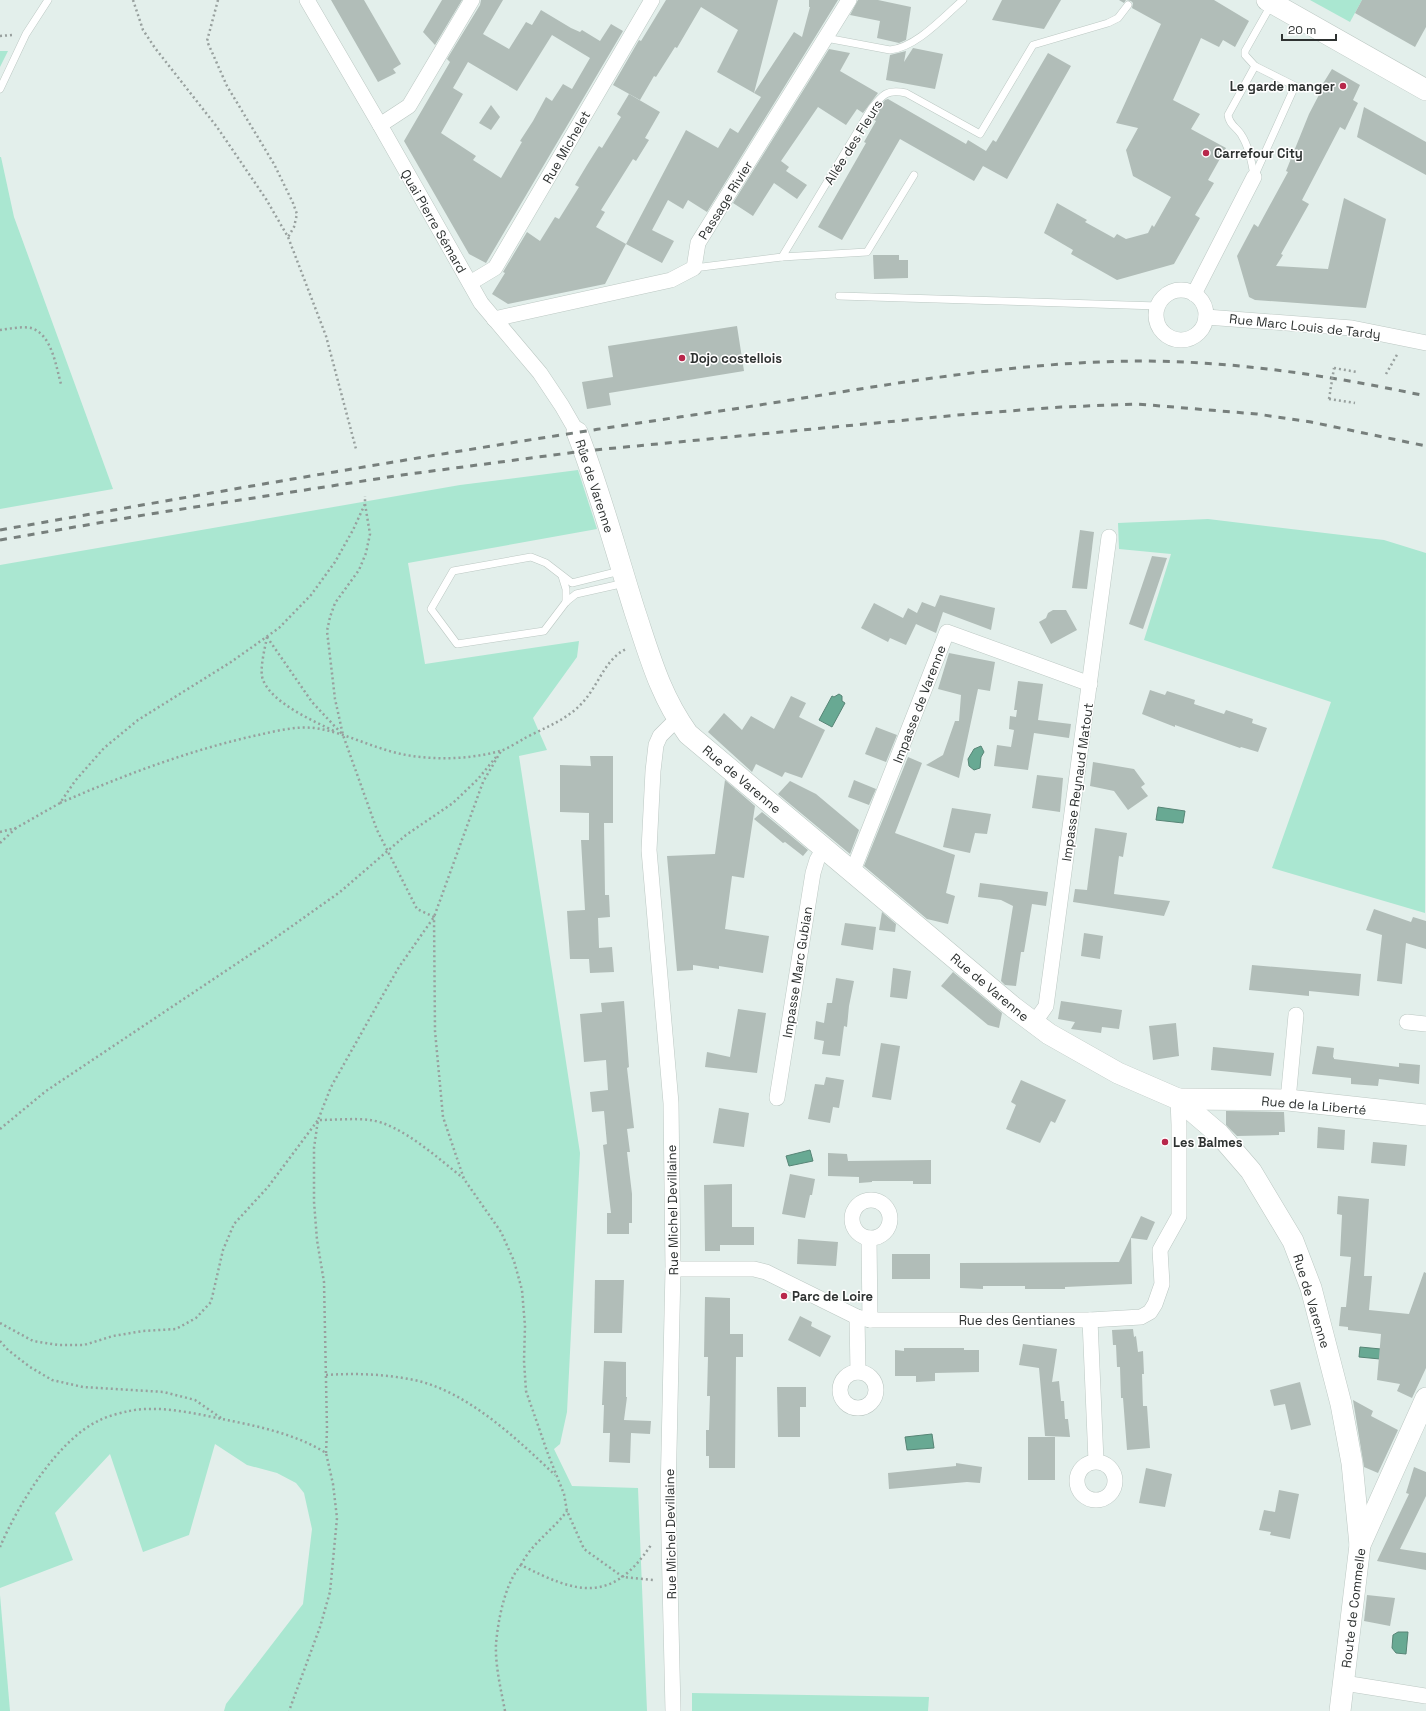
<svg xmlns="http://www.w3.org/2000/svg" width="1426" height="1711" font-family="'Space Grotesk',sans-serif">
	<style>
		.green { fill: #aae7d1 }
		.water { fill: #68a993; stroke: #578576 }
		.building { fill: #b1bdb8; fill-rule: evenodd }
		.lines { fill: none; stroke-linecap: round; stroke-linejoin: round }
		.lane-casing { stroke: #bcc8c3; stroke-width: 8 }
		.street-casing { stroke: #bcc8c3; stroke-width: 16 }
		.secondary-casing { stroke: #bcc8c3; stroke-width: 22 }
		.path { stroke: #98a09e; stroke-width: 2.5; stroke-dasharray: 2 3; stroke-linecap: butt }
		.lane { stroke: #fff; stroke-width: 7 }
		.street { stroke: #fff; stroke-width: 15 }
		.secondary { stroke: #fff; stroke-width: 21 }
		.rail { stroke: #777f7c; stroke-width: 3; stroke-dasharray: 7 7; stroke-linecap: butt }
		.path-bridge { stroke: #98a09e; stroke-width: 2.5; stroke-dasharray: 2 3; stroke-linecap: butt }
		.poi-dot { fill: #b8274b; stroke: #fff; stroke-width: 1.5 }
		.labels { text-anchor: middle; stroke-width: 3; stroke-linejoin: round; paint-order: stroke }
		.poi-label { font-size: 13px; font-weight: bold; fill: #2e3231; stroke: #fff; text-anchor: start }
		.street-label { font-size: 13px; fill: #2e3231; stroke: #fff }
	</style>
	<rect width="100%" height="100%" fill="#e3efeb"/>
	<g class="green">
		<path d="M1310,0H1362L1350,22Z"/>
		<path d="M0,51H8L0,67Z"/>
		<path d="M0,157H1L14,217L113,489L0,509Z"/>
		<path d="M578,470L597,529L408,563L425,664L579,641L577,657L533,718L547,750L519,756L580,1153L567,1412L560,1444L554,1449L572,1486L638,1488L647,1711H224L226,1704L303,1604L312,1529L304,1493L296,1483L277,1473L247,1465L215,1444L189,1535L143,1552L110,1454L55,1513L73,1560L0,1588V565L460,485Z"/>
		<path d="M1208,519L1384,540L1426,553L1425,913L1272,868L1331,702L1144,640L1171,554L1119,549L1118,523Z"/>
		<path d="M0,1595L10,1711H0Z"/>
		<path d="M692,1693L929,1697L928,1711H692Z"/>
	</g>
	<g class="water">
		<path d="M839,694L842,696V701L845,703L832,727L819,720L832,696L834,697Z"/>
		<path d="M981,746L984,752L981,757L980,768L974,770L969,766L968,759L974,749Z"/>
		<path d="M1158,807L1185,811L1183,823L1156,820Z"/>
		<path d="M810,1150L813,1161L789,1166L786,1156Z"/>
		<path d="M1360,1347L1381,1349L1380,1359L1359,1357Z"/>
		<path d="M932,1434L934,1448L907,1450L905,1437Z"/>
		<path d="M1398,1632H1408L1406,1654L1396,1653L1392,1648L1393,1635Z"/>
	</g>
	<g class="building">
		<path d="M331,0H364L401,64L393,69L396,73L378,82Z"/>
		<path d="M442,0H462L435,45L423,32Z"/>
		<path d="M481,0H503L483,34L509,49L526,22L532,25L541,10L571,28L580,32L582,30L600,41L611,24L623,31L486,263L469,254L404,141L450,62L447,59L480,5ZM552,35L590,58L572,89L563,84L552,101L546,97L533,121L520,141L522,142L501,178L473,160L476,156L441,133L463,94L453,88L468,62L517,91Z"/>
		<path d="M666,0H778L754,93L717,72L738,30L701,7L677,48L675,47L656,77L654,76L640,100L613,85L639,40L641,41Z"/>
		<path d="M809,0H838L707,212L688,200L683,209L668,200L652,230L674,241L662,263L626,244L686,130L718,148L730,128L738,133L761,97L754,93L794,32L802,37L810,7H809Z"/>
		<path d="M858,0H878L911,7L906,40L899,43L877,38L880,21L850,15Z"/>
		<path d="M1002,0H1061L1044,29L992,20Z"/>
		<path d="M1119,0H1214L1249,21L1235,47L1223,40L1219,47L1201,38L1173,100L1200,114L1191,129L1226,148L1208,180L1214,183L1195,215L1200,218L1174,264L1117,280L1071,254L1073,250L1044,233L1057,203L1087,220L1085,222L1114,238L1117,234L1126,239L1148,233L1152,225L1154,227L1171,197L1133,176L1126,150L1138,128L1116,123L1161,24L1132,8L1133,3L1131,1L1126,0L1124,3Z"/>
		<path d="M1362,0H1426V27L1415,47L1355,13Z"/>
		<path d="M913,48L943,54L935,89L886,80L890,55L906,51L904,62Z"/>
		<path d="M829,49L850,53L840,71L878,93L863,113L857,109L846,125L818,107L781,161L789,167L786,171L807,185L797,199L774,183L753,216L733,203Z"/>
		<path d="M1048,53L1071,66L1007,179L983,166L974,181L900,139L842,240L818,227L866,143L864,142L876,121L871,118L885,100L888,99L966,144L968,140L986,151L993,140L996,142Z"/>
		<path d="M1332,69L1360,85L1353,100L1358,103L1345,130L1340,127L1302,200L1309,204L1281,254L1283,255L1276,266L1328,269L1344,198L1386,219L1366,308L1255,300L1249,297L1237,256L1254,224L1258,227L1288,172L1286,171L1309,114L1321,91L1319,90Z"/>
		<path d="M629,94L660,112L645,138L649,140L636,161L633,159L601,210L605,212L596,227L626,244L605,284L508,304L492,294L505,273L503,272L527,232L540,241L555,217L559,219L579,187L575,185L587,165L599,146L602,148L621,117L617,114Z"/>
		<path d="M491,105L500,117L491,130L479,123Z"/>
		<path d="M1364,107L1426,142V175L1357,137Z"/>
		<path d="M873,255H899V260H908V278L874,279Z"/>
		<path d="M737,326L744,371L609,393L611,405L587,409L582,382L613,377L608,346Z"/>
		<path d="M1080,530L1094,532L1087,589L1072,588Z"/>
		<path d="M1152,556L1167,558L1143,629L1129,624Z"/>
		<path d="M940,595L995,608L991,630L943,612L936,633L916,624L906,645L890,638L888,642L861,628L874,603L903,618L908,608L917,613L922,602L935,607Z"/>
		<path d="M1053,610H1066L1077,630L1051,644L1039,622L1046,618L1048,613Z"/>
		<path d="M949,653L995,662L990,691L978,689L959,778L926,765L943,755L955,721H959L961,695L938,689Z"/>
		<path d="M1018,681L1043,684L1038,720L1071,724L1069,738L1034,733L1028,770L994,766L997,745L1011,747L1014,730L1009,729L1010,716L1016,717L1017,710H1014Z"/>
		<path d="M1150,690L1165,695L1167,691L1195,700L1194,704L1224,714L1226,710L1253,719L1252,723L1267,728L1258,752L1241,747L1240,748L1175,725V727L1142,714Z"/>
		<path d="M791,696L806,703L799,717L825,730L802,778L785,772L782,777L756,764L752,772L708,732L724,713L742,730L751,716L774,729Z"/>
		<path d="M876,727L897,735L886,762L865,754Z"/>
		<path d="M590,756H613V823H604L605,895H609L610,917L598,918L599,948L612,947L614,972L590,973L589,959H570L567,911L585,910L581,840H589V813L560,812V765L591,766Z"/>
		<path d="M908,757L922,763L895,833L955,855L946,893L955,896L948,924L927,919L864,866Z"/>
		<path d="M1093,762L1134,769L1145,784L1141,787L1148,796L1128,810L1114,791L1090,786Z"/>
		<path d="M1037,775L1063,778L1060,812L1032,808Z"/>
		<path d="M725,780L755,806L744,878L732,876L725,929L769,936L763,973L719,966V969L693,965V970L677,971L667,856L715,854Z"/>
		<path d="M854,780L876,789L869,805L848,797Z"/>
		<path d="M790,781L816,794L859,830L850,854L778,794Z"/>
		<path d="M952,808L991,814L987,834L975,833L970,853L943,847Z"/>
		<path d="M762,812L808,850L803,856L785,842L783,843L754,819Z"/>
		<path d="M1095,828L1127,833L1123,857L1119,856L1114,894L1170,901L1164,916L1073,902L1075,889L1087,890Z"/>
		<path d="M980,883L1048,892L1046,906L1032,904L1024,952H1021L1016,986L1005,985L1001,981L1013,906L1001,900L978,897Z"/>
		<path d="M1374,909L1411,922L1413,917L1426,921V949L1406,943L1402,984L1377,981L1382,935L1366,930Z"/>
		<path d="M882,912L896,924L895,932L879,930Z"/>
		<path d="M845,923L876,927L873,950L841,945Z"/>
		<path d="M1084,933L1103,936L1100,959L1081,956Z"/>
		<path d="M1252,965L1361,974L1359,996L1309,991V996L1249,990Z"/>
		<path d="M893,968L911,971L907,999L890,997Z"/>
		<path d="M953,972L1002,1013L999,1028L988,1025L941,986Z"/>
		<path d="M836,978L854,981L849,1006L847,1027L844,1026L840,1056L822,1054L824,1041L814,1039L816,1021L824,1023L827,1003H832Z"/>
		<path d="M624,1001L629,1067L627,1068L634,1128L627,1129L630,1152H627L632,1194V1223H629V1234H607V1213H611L603,1145L607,1144L604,1111L592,1112L590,1092L608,1090L606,1060L584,1062L580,1014L602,1012L601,1003Z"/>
		<path d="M1061,1001L1122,1010L1119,1029L1102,1027L1101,1033L1071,1029L1075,1022L1058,1019Z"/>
		<path d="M738,1009L766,1013L757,1073L705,1067L707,1052L730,1057Z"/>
		<path d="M1176,1023L1179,1056L1153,1060L1149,1026Z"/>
		<path d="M881,1043L900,1046L891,1100L872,1097Z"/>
		<path d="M1317,1046L1334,1048L1333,1057L1334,1058V1059L1399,1067V1063L1420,1065L1419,1084L1379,1079L1378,1086L1351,1084V1078L1312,1074Z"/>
		<path d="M1213,1047L1274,1053L1271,1076L1211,1070Z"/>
		<path d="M826,1077L844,1080L839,1108L833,1107L830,1123L808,1119L815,1084L824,1085Z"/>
		<path d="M1021,1080L1066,1100L1055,1123L1051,1121L1040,1143L1006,1129L1016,1105L1011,1102Z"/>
		<path d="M719,1108L749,1113L744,1147L713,1143Z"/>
		<path d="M1226,1111L1284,1112L1285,1132H1279V1135L1237,1136L1226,1125Z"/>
		<path d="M1318,1127L1345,1130L1344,1150L1317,1148Z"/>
		<path d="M1373,1142L1407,1145L1405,1166L1371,1163Z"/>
		<path d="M828,1153L847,1154L848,1161L931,1160V1184H913V1181H872V1182L859,1183V1177L828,1176Z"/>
		<path d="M790,1174L815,1179L812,1195H810L805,1218L782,1214Z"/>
		<path d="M732,1184V1227H754V1245H720V1251H705L704,1185Z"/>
		<path d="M1338,1196L1369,1199L1364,1276H1372L1369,1310L1409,1314L1424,1272L1426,1273V1368L1412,1398L1397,1391L1400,1384L1377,1380L1381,1334L1348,1330V1327L1339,1326L1341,1307H1346L1351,1257L1340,1256L1342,1215L1337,1214Z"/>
		<path d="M1141,1216L1155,1222L1147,1240L1131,1238L1132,1284L1065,1287V1289H1025V1286H983V1289L960,1288V1263L1119,1262Z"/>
		<path d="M798,1239L838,1242L836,1266L797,1264Z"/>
		<rect x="892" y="1254" width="38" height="25"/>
		<path d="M595,1280H624L622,1333H594Z"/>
		<path d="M705,1297L730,1298V1334H743V1357H736L735,1468H709V1456H706V1430H709L710,1396H707L708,1357H704Z"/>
		<path d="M800,1316L812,1322L811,1326L831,1336L820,1357L788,1340Z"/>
		<path d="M1133,1329L1134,1337L1136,1336L1138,1352L1143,1351L1144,1374H1142L1143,1406H1147L1150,1448L1127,1450L1123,1398H1121L1120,1367H1117L1116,1345H1113L1112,1330Z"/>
		<path d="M1023,1344L1057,1349L1052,1382L1059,1381L1061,1401H1064L1065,1419H1068L1070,1437L1045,1436L1039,1368L1019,1365Z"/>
		<path d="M904,1348H964V1350H979V1372L935,1373V1381L916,1382V1376H895V1350L904,1351Z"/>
		<path d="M604,1361L626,1362V1397H627L624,1420L651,1421L650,1434L631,1433L630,1463L609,1462L610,1433H603L604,1405H602Z"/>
		<path d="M1300,1382L1311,1425L1291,1430L1285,1404L1274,1406L1270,1390Z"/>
		<path d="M777,1387H806V1407H800V1437H778Z"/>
		<path d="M1353,1400L1373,1411L1371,1416L1398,1430L1378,1473L1364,1467Z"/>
		<rect x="1028" y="1437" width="27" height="43"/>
		<path d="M956,1463L982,1467L980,1483L967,1482L889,1489L888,1473L956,1466Z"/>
		<path d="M1414,1467L1426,1472V1496L1400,1549L1426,1553V1570L1377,1561L1409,1494L1406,1493Z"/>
		<path d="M1146,1468L1172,1474L1165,1507L1139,1503Z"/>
		<path d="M1279,1490L1299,1494L1290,1539L1270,1535L1271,1532L1259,1530L1264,1510L1275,1512Z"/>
		<path d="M1367,1595L1395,1598L1390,1626L1364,1621Z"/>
	</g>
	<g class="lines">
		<defs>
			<g id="lane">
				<path d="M826,38L890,50C917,47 943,17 963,0"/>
				<path d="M0,89L26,34L48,0"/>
				<path d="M1254,176C1252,163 1249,147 1242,136C1238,128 1229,125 1228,115L1255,66"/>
				<path d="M1254,177L1295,86L1255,66L1245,55V51L1271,5"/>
				<path d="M782,257L867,252L914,175"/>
				<path d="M694,268L782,257L871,109C883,94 887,89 906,93L980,134L1033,45L1108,23L1118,18L1128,5"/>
				<path d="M839,296L1158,306"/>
				<path d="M620,571L572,583L546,563L531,557L453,571L431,609L457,644L544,631L566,602L576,594L625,583"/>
				<path d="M562,576L566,589V602"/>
			</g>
			<g id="street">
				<path d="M307,0L380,125L481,303L540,373L562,406L577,432"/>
				<path d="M380,125L409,106L472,0"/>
				<path d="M470,283L495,268L652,0"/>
				<circle cx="1181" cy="315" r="25"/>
				<path d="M1194,294L1254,177"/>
				<path d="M1206,317L1352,328L1426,343"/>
				<path d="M494,319L671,280L694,268L698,243L849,0"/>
				<path d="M852,873L947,632L1090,684"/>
				<path d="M1407,1022L1426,1024"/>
				<path d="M1034,1023L1046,1006L1109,537"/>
				<path d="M777,1098L813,873L817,860L824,848"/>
				<path d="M1288,1100L1296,1015"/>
				<circle cx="871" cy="1219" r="19"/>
				<path d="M869,1238L870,1320"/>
				<path d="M673,1269H754L766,1272L857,1317L870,1320H1090L1141,1317L1150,1312L1155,1304L1162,1284L1160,1250L1179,1216V1125L1178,1099"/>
				<path d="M857,1317L858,1372"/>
				<path d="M1090,1320L1096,1461"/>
				<circle cx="858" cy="1390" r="18"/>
				<circle cx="1096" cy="1481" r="19"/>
				<path d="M1344,1683L1426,1696"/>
				<path d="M673,1711L668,1496L673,1269L671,1103L649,850L653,771L656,745L660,736L678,718"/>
			</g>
			<g id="secondary">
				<path d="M1267,0L1426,90"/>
				<path d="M577,432C600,491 616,552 635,612C650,657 660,695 688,734L1013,1007L1049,1034L1118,1073L1178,1099L1219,1134L1251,1171L1293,1241L1311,1288L1341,1404L1352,1463L1360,1545"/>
				<path d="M1178,1099L1288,1100L1426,1115"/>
				<path d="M1340,1711L1360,1545L1426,1398"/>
			</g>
		</defs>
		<use href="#lane" class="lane-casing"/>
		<use href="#street" class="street-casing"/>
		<use href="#secondary" class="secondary-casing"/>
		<g class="path">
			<path d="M133,0L143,30L155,48L217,127L266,199L288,237L326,336L356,449"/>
			<path d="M218,0L207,41L227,86L274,164L293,203L297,214L294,227L288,237"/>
			<path d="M0,36L12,35"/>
			<path d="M0,330C9,329 22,326 31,328C52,334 56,367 61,384"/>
			<path d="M1334,368L1357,372"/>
			<path d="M1386,374L1398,353"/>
			<path d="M1329,399L1355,403"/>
			<path d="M365,504L370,534L366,553L359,570L335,603L330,617L327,631L335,699L343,735L377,830L417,909L434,917L435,1031L443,1117L464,1179L501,1232L514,1261L522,1290L525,1326L524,1361L526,1391L548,1454L564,1494L567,1511L584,1549L623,1577L653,1580"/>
			<path d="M267,637C265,648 259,670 263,680C273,704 314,721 336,732"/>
			<path d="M267,637L312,702L342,734"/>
			<path d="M60,803C124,775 190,750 258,735C276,731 296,726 314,728C338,731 360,742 383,749C418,761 464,761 500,751C509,748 518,742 525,738C546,727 567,720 583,702C598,686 605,659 626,649"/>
			<path d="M0,832L16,828L60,803L75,781L104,748L138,720L231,662L279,628L311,595L335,562L353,530L365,504V496"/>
			<path d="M0,843L16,828"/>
			<path d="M0,1129L46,1091L278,936L340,892L406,835L453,803L478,779L496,757"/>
			<path d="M0,1323L33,1341L58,1345H84L113,1336L143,1331L176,1329L196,1318L211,1302L223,1250L234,1224L268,1187L318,1120C335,1120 354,1118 370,1120C401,1124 439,1159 463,1178"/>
			<path d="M0,1341L8,1350L30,1367L52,1380L83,1387L164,1392L195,1400L221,1418"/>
			<path d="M326,1375C356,1373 385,1374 414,1380C467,1391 517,1439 555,1475"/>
			<path d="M326,1453L327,1429L324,1282L317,1240L314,1202V1148L318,1120L331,1087L384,993L399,967L434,917L483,782L501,751"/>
			<path d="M0,1547C18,1505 57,1440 100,1420C108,1416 120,1413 129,1411C159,1405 193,1413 222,1419C257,1426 296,1434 326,1453L333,1484L337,1518L330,1592L320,1627L289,1711"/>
			<path d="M521,1565C531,1544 553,1530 567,1511"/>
			<path d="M505,1711C501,1690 495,1665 496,1644C498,1620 505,1583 521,1565C576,1593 611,1605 651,1545H653"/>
		</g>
		<use href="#lane" class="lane"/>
		<use href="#street" class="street"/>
		<use href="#secondary" class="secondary"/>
		<g class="rail">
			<path d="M0,530C233,489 466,448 700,414C846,393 992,362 1139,361C1236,361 1332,376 1426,396"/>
			<path d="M0,540L150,514L402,475L584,451L969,414L1061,407L1137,404L1257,414L1311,422L1426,446"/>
		</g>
		<path class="path-bridge" d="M1329,399L1334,368"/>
	</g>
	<g class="poi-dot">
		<circle cx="1343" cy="86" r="4"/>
		<circle cx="1206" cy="153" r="4"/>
		<circle cx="682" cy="358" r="4"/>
		<circle cx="1165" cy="1142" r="4"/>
		<circle cx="784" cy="1296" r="4"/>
	</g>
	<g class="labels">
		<g class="poi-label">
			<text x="1335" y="91" text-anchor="end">Le garde manger</text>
			<text x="1214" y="158">Carrefour City</text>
			<text x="690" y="363">Dojo costellois</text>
			<text x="1173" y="1147">Les Balmes</text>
			<text x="792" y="1301">Parc de Loire</text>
		</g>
		<g class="street-label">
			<text transform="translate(853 142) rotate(-58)" y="5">Allée des Fleurs</text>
			<text transform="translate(566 147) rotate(-60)" y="5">Rue Michelet</text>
			<text transform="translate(725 200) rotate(-58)" y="5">Passage Rivier</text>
			<text transform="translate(434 221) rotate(60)" y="5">Quai Pierre Sémard</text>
			<text transform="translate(1305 326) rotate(6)" y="5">Rue Marc Louis de Tardy</text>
			<text transform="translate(595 486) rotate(72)" y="5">Rue de Varenne</text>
			<text transform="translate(919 704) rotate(-69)" y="5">Impasse de Varenne</text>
			<text transform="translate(742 779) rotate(40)" y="5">Rue de Varenne</text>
			<text transform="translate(1077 782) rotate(-82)" y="5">Impasse Reynaud Matout</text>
			<text transform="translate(797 972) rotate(-81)" y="5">Impasse Marc Gubian</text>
			<text transform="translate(990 987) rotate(40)" y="5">Rue de Varenne</text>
			<text transform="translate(1314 1105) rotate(5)" y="5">Rue de la Liberté</text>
			<text transform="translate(672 1210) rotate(-91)" y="5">Rue Michel Devillaine</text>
			<text transform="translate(1312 1301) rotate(73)" y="5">Rue de Varenne</text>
			<text x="1017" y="1325">Rue des Gentianes</text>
			<text transform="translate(670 1534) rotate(-91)" y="5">Rue Michel Devillaine</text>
			<text transform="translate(1353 1608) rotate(-83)" y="5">Route de Commelle</text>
		</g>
	</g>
	<path d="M1282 34v6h54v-6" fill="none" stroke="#2e3231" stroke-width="2"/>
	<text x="1288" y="34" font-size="12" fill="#2e3231" stroke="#ffffff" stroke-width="3" paint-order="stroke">20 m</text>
</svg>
